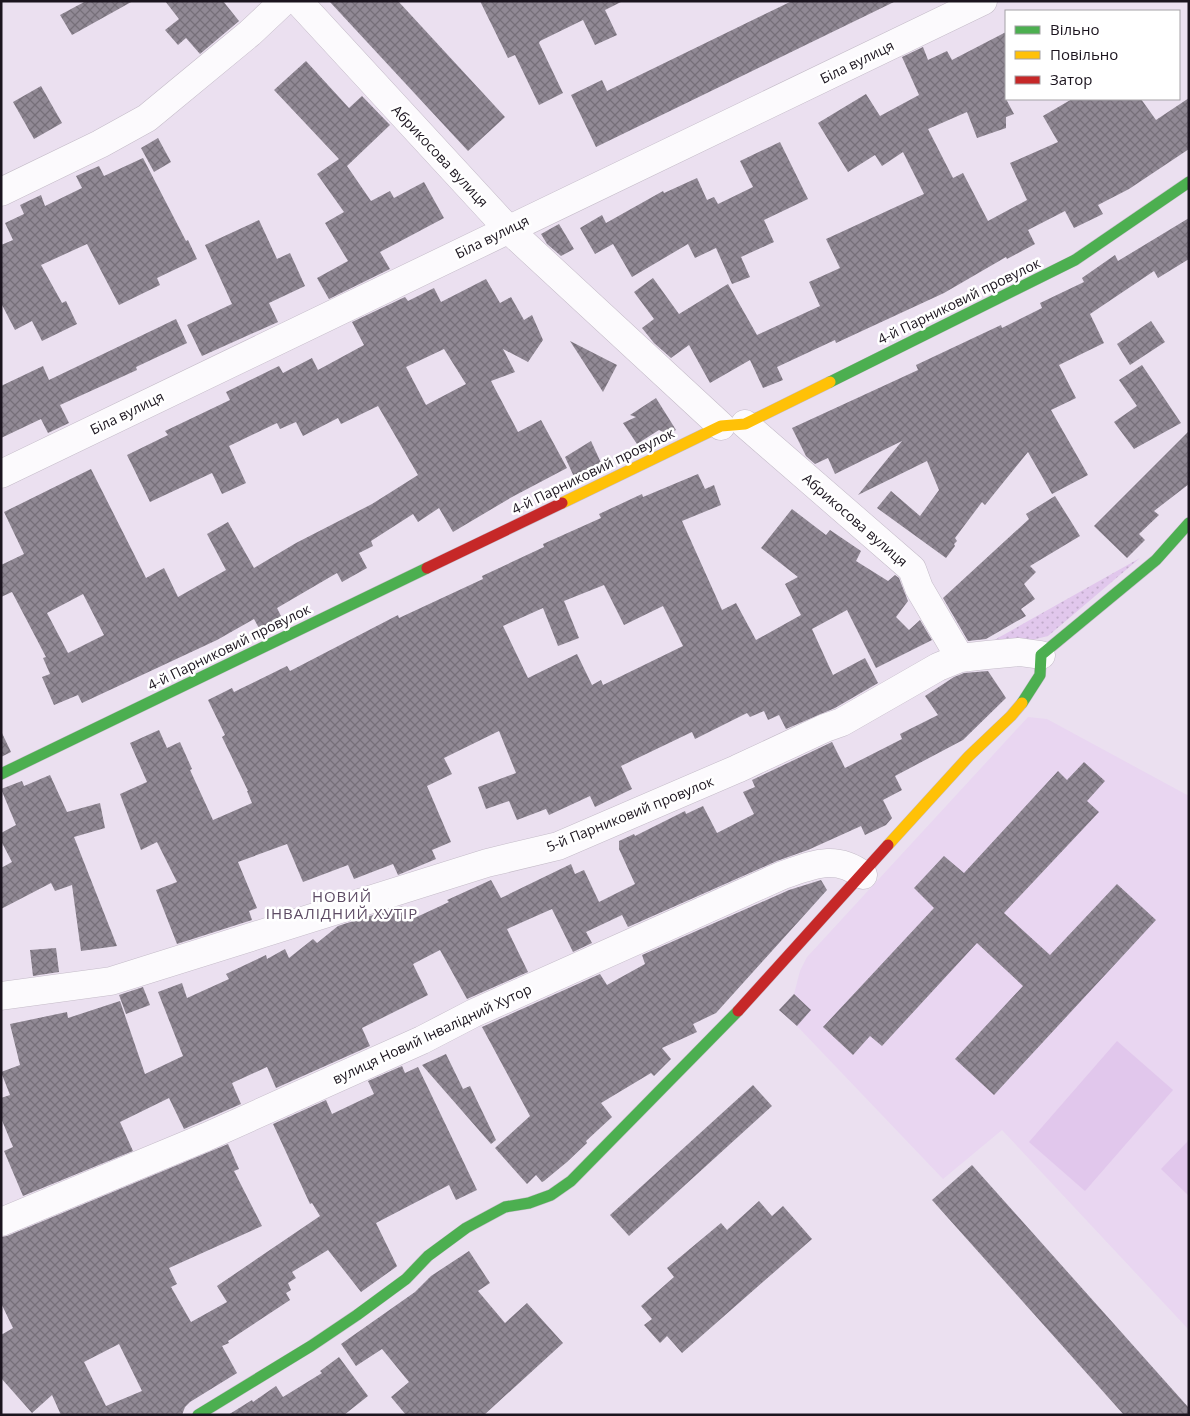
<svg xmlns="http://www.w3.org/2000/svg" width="1190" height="1416" font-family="'Open Sans',sans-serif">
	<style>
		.built { fill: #e9d6f1 }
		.green { fill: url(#green-dots) }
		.pitch { fill: #e1c7ec }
		.building { fill: url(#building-cross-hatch); fill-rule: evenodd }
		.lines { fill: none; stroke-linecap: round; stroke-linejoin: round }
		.street-casing { stroke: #c4bbc8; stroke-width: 29 }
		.fast-casing { stroke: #c4bbc8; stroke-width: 12 }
		.slow-casing { stroke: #c4bbc8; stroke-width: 12 }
		.jam-casing { stroke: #c4bbc8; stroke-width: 12 }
		.street { stroke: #fcfafd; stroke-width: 28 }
		.fast { stroke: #4caf50; stroke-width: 11 }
		.slow { stroke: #ffc107; stroke-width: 11 }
		.jam { stroke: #c62828; stroke-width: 11 }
		.labels { text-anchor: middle; stroke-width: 5; stroke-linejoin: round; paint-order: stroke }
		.street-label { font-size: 14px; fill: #1b141e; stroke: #fff }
		.neighbourhood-label { font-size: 15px; letter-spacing: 1px; fill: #5d4b64; stroke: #fff }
	</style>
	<defs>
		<pattern id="green-dots" width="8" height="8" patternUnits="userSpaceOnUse" patternTransform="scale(1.25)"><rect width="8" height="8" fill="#e1c7ec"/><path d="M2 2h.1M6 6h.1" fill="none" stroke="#c0aaca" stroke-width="1.8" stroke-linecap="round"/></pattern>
		<pattern id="building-cross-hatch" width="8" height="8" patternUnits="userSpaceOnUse" patternTransform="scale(1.25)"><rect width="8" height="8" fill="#918995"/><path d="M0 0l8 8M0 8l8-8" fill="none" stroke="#766f79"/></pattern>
	</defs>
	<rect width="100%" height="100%" fill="#ebe0f0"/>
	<path class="built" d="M1028,717L1047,719L1189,796V1330L1002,1130L943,1179L797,1026L779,1010L794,994L800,971L807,957Z"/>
	<path class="green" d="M1140,558L1048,636L988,651L980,648Z"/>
	<g class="pitch">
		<path d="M1117,1041L1173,1090L1085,1191L1029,1142Z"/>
		<path d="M1189,1140V1196L1161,1169Z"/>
	</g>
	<g class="building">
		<path d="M86,1H133L72,35L60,15Z"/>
		<path d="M165,1H223L239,21L200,54L186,38L178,45L165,30L179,19Z"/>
		<path d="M329,1H398L505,117L468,151Z"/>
		<path d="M480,1H623L605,10L617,35L595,45L583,20L540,41L539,43L563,93L539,105L515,55L508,58Z"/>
		<path d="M792,1H896L596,147L571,95L602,80L607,91Z"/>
		<path d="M1006,32V99L1014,114L1006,117V128L977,138L967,112L928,129L953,178L963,173L988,221L1027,200L1010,163L1058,142L1043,116L1072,99H1141L1156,120L1189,98V149L1129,189L1098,205L1103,214L1074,228L1065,211L1028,230L1035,244L1007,259L1006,257L944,293L836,343L835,340L777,367L783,380L763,388L750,360L710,383L689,345L671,358L654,343L642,328L654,319L634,292L653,278L679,314L728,284L757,335L820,306L809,282L840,268L826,239L924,194L903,152L882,166L875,155L848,172L818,123L866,94L880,116L919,95L902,57L923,47L928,60L947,51L952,60Z"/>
		<path d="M306,61L349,108L362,96L390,125L347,166L371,201L390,191L394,198L424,182L444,218L380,252L390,269L329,299L317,278L348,261L325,223L344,212L317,174L339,159L274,90Z"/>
		<path d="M41,86L62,123L34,139L13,102Z"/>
		<path d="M158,138L171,162L154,172L141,148Z"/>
		<path d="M780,142L808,199L764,220L774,242L741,257L750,277L732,284L716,248L695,258L688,244L632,277L613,244L595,254L580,228L602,215L606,223L663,191L664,193L697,178L707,200L714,197L718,204L753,187L740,161Z"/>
		<path d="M143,158L186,241L188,240L197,259L157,278L160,285L119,305L87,244L41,265L62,303L66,301L77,324L42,341L32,321L15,330L1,303V245L13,240L5,223L24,214L20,205L41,195L45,206L82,188L76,176L99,166L104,176Z"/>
		<path d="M1189,218V259L1158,278L1154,271L1090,314L1104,343L1059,365L1076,398L1051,410L1088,475L1052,494L1028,452L985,505L982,502L955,538L957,541L954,544L955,546L946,558L877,508L891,491L920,516L939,490L927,461L858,495L902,441L835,474L828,458L815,464L806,456L792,428L918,370L916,365L1001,325L1002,328L1042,308L1040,303L1084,282L1082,278L1115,255L1118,261Z"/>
		<path d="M259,220L277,259L290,253L305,286L269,303L278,322L202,356L187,325L232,304L205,245Z"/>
		<path d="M559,224L574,249L561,256L547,244L541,234Z"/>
		<path d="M486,279L500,303L511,297L524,320L532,315L543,340L528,362L503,349L515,372L491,381L518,432L541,420L567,468L512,497L453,532L439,508L418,522L413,514L371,541L373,546L359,553L367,568L342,582L337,573L277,608L282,618L260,630L254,619L217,640L82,703L78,695L54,705L42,677L50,674L43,658L46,657L12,592L1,597V565L24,554L4,512L91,469L146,578L164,568L178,597L226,570L207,534L228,522L254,568L296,543L372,504L418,475L378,406L341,424L338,418L303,436L296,422L280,429L277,423L229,446L246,483L222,494L212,473L150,502L127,455L168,435L165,431L230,400L226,392L279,366L283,373L312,358L318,370L364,345L352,322L405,297L408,301L434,288L441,302ZM444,349L466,384L426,405L406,367ZM83,594L104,635L68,653L47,613Z"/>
		<path d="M176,319L187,343L136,367L137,370L60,405L69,423L48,433L41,419L1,438V386L43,366L49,380Z"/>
		<path d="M1151,321L1165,342L1130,365L1117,344Z"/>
		<path d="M570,341L617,365L603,392Z"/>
		<path d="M1142,365L1181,423L1134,449L1114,422L1137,406L1119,380Z"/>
		<path d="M656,398L676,430L668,434L659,430L637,444L623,423L636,417L630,415Z"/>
		<path d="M1189,431V484L1154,511L1159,515L1139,534L1145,540L1127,558L1094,526Z"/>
		<path d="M591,441L602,465L575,479L565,457Z"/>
		<path d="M698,474L705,489L714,485L721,505L682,521L722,610L736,603L756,640L801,615L785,584L798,577L761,548L792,509L826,535L830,530L861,551L856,561L888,581L895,575L899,578L908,601L896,617L909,630L920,620L932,640L876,668L847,610L812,629L833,675L865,658L878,683L835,708L786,729L779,715L768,720L764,711L750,717L747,713L695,739L692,732L621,766L632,789L595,807L590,796L549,815L546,809L517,820L509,801L486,809L478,787L516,773L499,731L444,758L452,774L427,786L451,842L432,850L436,859L398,875L393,864L354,879L348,865L303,882L287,844L238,862L257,908L249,911L252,920L177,944L156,890L177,882L157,842L141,850L120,794L147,782L130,743L159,730L167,748L180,742L192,769L190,770L213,820L252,803L247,791H248L222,737L225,735L208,700L232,688L234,692L287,666L290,671L398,615L399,618L483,579L482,576L544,547L543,544L601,518L599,514L642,494L643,497ZM604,585L624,625L663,606L683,646L603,685L601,680L592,685L577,654L528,678L503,626L543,608L558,646L579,638L564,601Z"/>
		<path d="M1055,496L1080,536L1030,566L1036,572L1024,584L1035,599L1021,609L1026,616L986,639L968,641L943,598L1029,519L1026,514Z"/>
		<path d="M988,671L1006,698L963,740L895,776L902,790L883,800L892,818L886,825L865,835L861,826L808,850L777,861L628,927L622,915L586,932L592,943L573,952L552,909L507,929L528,972L467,999L440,950L413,964L428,995L362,1028L370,1046L276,1088L267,1067L232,1083L241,1104L184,1129L169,1098L120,1122L133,1151L23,1196L4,1151L13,1147L1,1118V1098L10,1095L1,1072L20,1065L10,1024L67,1012L68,1018L120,1001L145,1074L183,1056L158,992L182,983L187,998L229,979L226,974L266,955L267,959L285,949L289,958L313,939L317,943L338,926L344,924L402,906L408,921L449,902L447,900L491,880L501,898L571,864L575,874L584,870L599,902L635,884L619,849V841L634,834L635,836L685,811L686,814L703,806L717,833L754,814L743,792L755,787L752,780L832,742L845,768L902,739L900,734L938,715L925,696L954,677L964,673Z"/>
		<path d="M1,731L11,752L1,757Z"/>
		<path d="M1084,762L1105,781L1087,801L1099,812L1004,913L1050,955L1117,884L1156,920L994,1095L955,1059L1023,986L977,943L882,1046L870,1036L853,1055L823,1027L934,908L914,888L944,856L964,873L1058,771L1067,780Z"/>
		<path d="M50,775L67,812L100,803L105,828L74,837L117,946L81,951L72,885L55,891L51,883L1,909V868L12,862L1,841V833L16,825L1,789L22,781L24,786Z"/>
		<path d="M821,880L827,890L716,1013L693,1024L697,1032L662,1048L671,1059L654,1076L651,1073L601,1103L612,1117L586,1141L587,1143L567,1162L544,1181L542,1182L536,1175L527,1184L495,1148L530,1116L482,1027L600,974L607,985L645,964L642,955L789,890Z"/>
		<path d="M56,948L59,972L33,976L30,950Z"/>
		<path d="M143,987L150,1005L126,1014L119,995Z"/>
		<path d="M794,994L811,1010L797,1026L779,1010Z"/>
		<path d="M446,1054L463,1089L470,1086L496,1140L491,1144L422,1065Z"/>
		<path d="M402,1066L405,1073L418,1067L477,1190L456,1200L449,1185L376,1223L397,1266L396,1267L361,1292L328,1250L292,1272L296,1278L288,1283L291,1290L286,1293L290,1300L228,1341L229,1343L222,1346L237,1373L190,1402L185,1407L182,1415H61L52,1395L32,1413L1,1378V1335L13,1328L1,1303V1237L7,1236L228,1144L239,1169L234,1171L262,1226L169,1268L177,1284L171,1287L191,1322L227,1302L217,1286L320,1216L312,1203L310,1204L273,1124L326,1100L332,1114L374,1094L368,1081ZM119,1344L142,1391L106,1406L84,1362Z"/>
		<path d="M753,1085L772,1106L629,1236L610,1215Z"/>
		<path d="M972,1165L1189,1408V1415H1124L932,1200Z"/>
		<path d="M759,1201L772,1216L783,1206L812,1239L682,1353L667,1336L660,1343L644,1325L652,1319L641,1306L674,1277L667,1268L721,1223L727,1230Z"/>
		<path d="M469,1251L490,1283L478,1291L505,1323L527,1303L563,1343L484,1415H406L391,1397L409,1382L382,1349L356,1366L341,1344L415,1292L431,1276Z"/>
		<path d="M339,1357L368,1396L344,1415H228L252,1400L253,1402L276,1386L283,1397L322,1373L320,1371Z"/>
	</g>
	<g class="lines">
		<defs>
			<g id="street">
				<path d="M298,1L508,229L721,426"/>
				<path d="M1,192L100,144L147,118L250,33L284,1"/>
				<path d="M745,424L912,569L919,588L960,658"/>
				<path d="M1,474L983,1"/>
				<path d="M1,996L111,981L487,863L558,846L737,769L825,728L842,722L938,667L960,658L987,655L1019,652L1041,655"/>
				<path d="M1,1222L206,1137L422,1040L474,1013L783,875C813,865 835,854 863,875"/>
			</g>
			<g id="fast">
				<path d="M830,382L1075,260L1189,182"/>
				<path d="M1022,703L1040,675L1041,655L1156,560L1189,523"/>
				<path d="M1,774L427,568"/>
				<path d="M198,1415L311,1346L357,1315L406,1279L428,1256L466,1228L505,1207L529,1203L551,1195L571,1181L738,1011"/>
			</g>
			<g id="slow">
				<path d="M562,503L721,426L745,424L830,382"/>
				<path d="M888,845L969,756L1011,716L1022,703"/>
			</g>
			<g id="jam">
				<path d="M427,568L562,503"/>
				<path d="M738,1011L888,845"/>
			</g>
		</defs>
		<use href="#street" class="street-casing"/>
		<use href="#fast" class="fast-casing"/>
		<use href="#slow" class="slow-casing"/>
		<use href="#jam" class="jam-casing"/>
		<use href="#street" class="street"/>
		<use href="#fast" class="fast"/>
		<use href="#slow" class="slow"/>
		<use href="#jam" class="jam"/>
	</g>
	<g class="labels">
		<g class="street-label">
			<text transform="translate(857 62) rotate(-26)" y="5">Біла вулиця</text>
			<text transform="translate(440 156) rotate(47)" y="5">Абрикосова вулиця</text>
			<text transform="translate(492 237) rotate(-26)" y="5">Біла вулиця</text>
			<text transform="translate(959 301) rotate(-26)" y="5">4-й Парниковий провулок</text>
			<text transform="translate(127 413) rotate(-26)" y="5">Біла вулиця</text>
			<text transform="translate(593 471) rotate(-26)" y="5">4-й Парниковий провулок</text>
			<text transform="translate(855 520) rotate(41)" y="5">Абрикосова вулиця</text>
			<text transform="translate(229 647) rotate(-26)" y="5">4-й Парниковий провулок</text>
			<text transform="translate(630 814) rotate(-22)" y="5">5-й Парниковий провулок</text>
			<text transform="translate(432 1034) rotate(-25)" y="5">вулиця Новий Інвалідний Хутор</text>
		</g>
		<g class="neighbourhood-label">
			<text x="342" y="902">НОВИЙ<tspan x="342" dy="17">ІНВАЛІДНИЙ ХУТІР</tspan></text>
		</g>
	</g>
	<rect width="1190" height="1416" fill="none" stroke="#1b141e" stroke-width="5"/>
	<rect x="1005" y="10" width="175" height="90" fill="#ffffff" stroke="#a4a1a5"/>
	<rect x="1015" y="26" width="25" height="8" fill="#4caf50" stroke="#a4a1a5"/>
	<text x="1050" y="35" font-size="15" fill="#1b141e">Вільно</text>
	<rect x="1015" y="51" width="25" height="8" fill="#ffc107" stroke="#a4a1a5"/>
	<text x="1050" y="60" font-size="15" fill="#1b141e">Повільно</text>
	<rect x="1015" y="76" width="25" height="8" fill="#c62828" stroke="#a4a1a5"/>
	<text x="1050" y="85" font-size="15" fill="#1b141e">Затор</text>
</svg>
